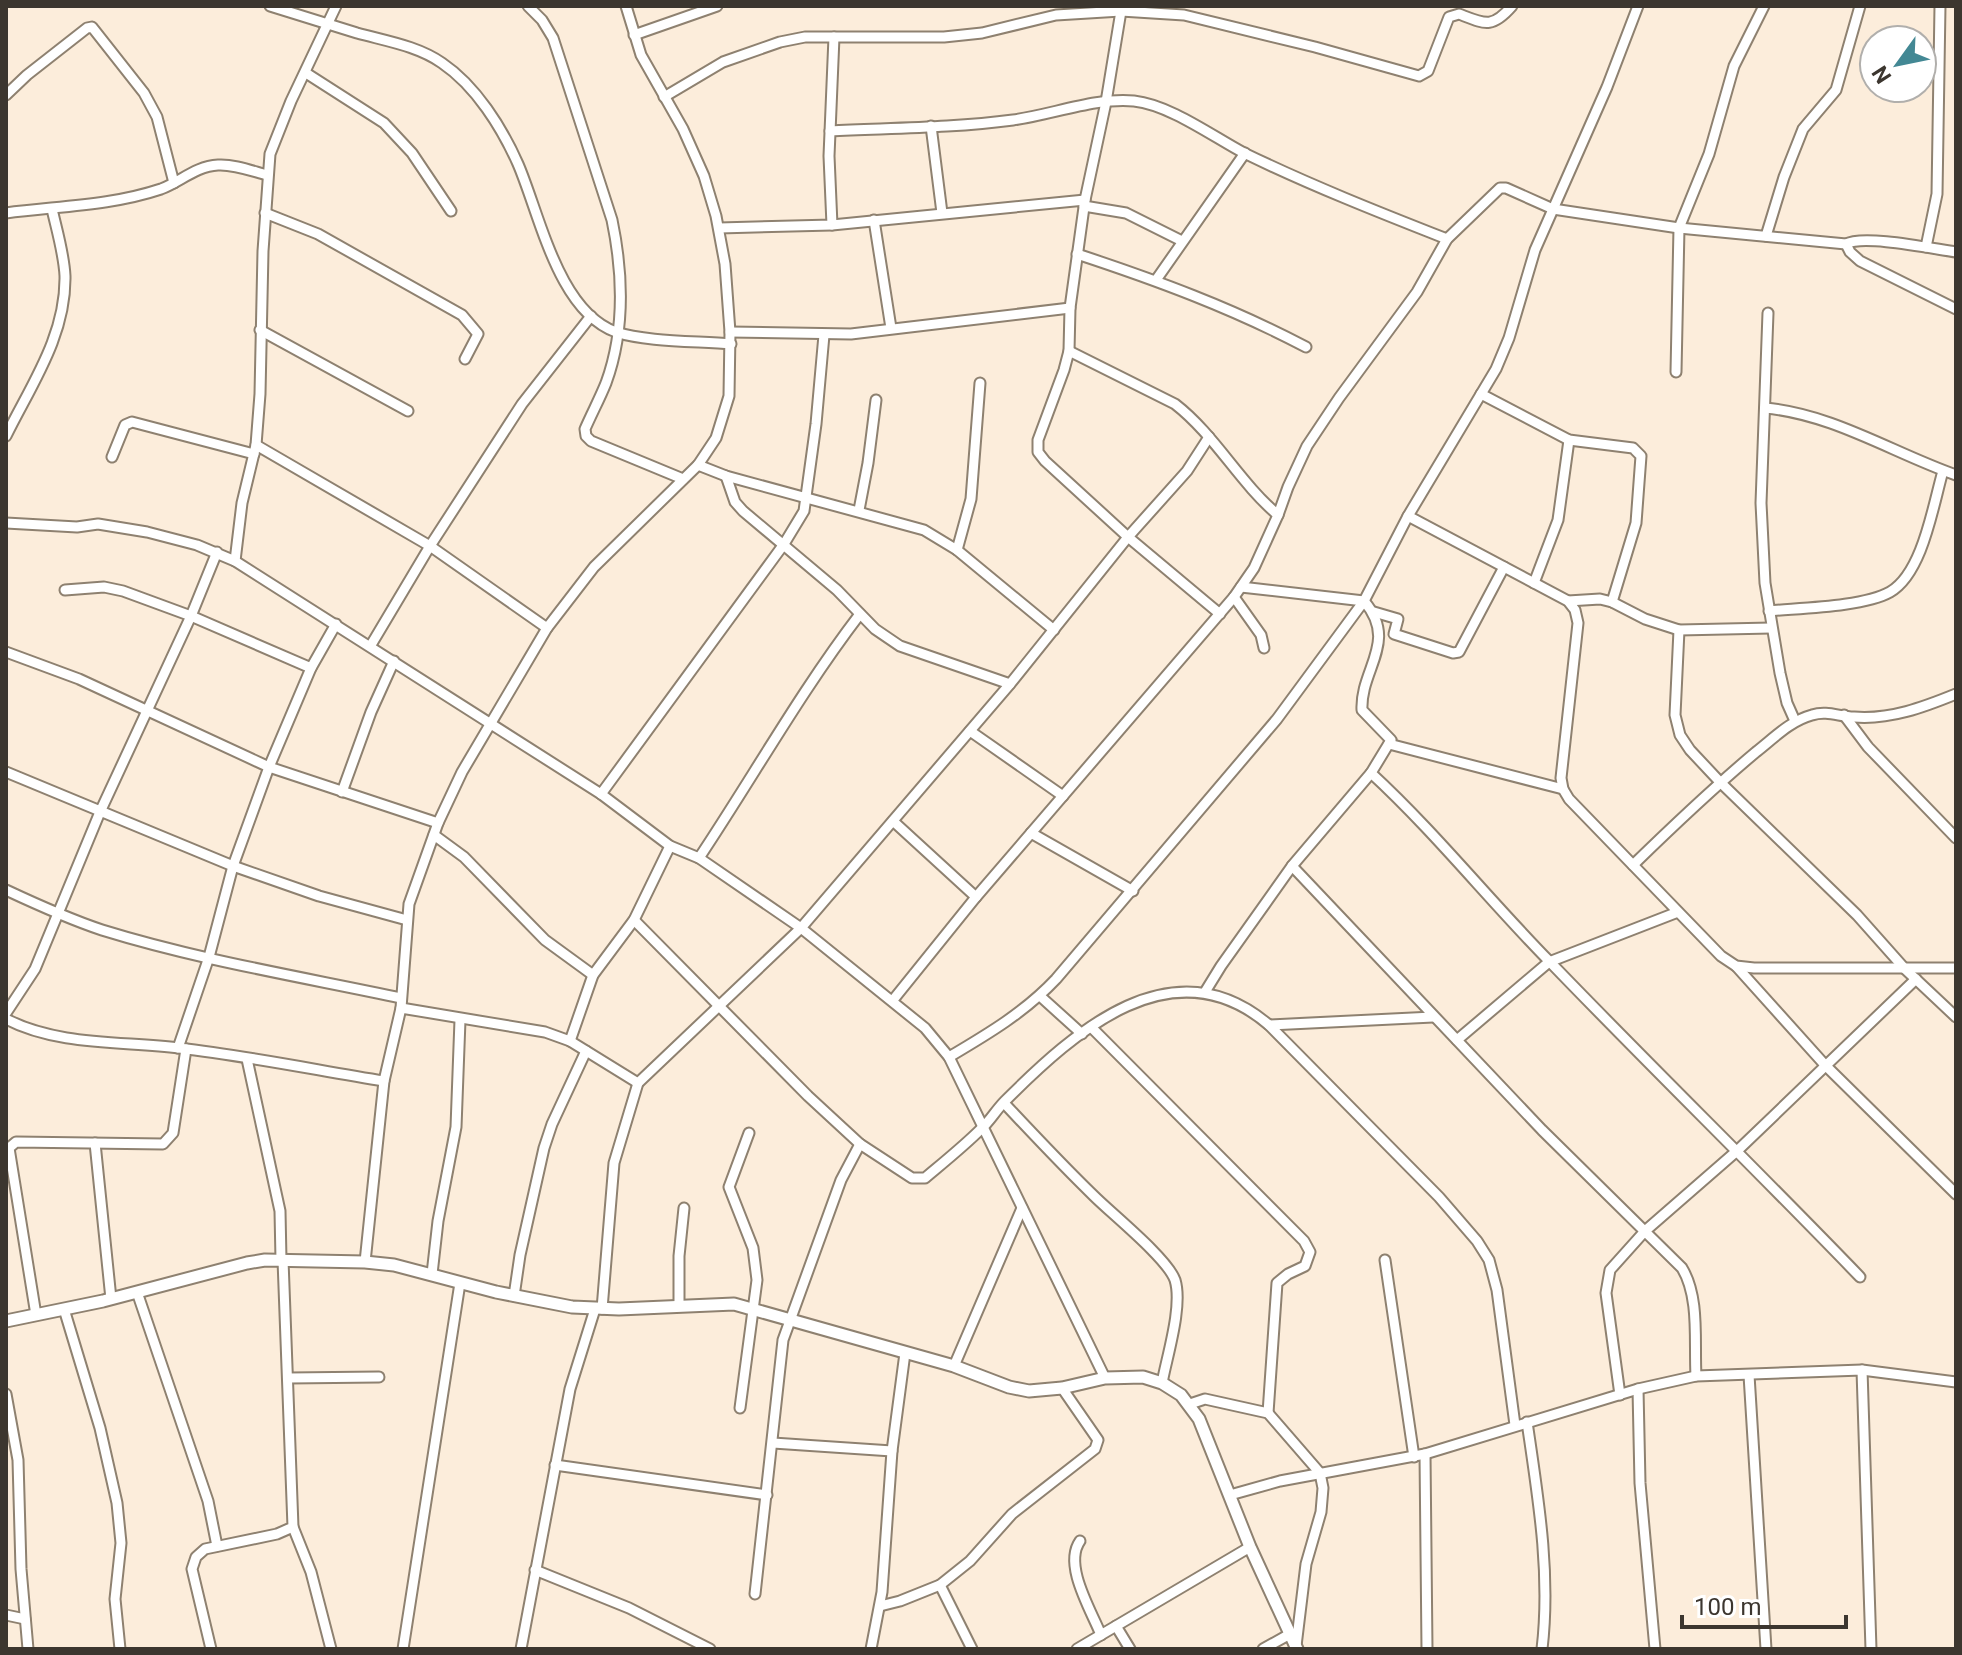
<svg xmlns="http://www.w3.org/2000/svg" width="1962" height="1655" font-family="Roboto,sans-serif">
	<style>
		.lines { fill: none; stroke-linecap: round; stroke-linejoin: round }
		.minor-casing { stroke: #8e8170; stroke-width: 13 }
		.tertiary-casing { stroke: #8e8170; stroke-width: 15 }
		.minor { stroke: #fff; stroke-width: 9 }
		.tertiary { stroke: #fff; stroke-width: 11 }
	</style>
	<rect width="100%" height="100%" fill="#fceddb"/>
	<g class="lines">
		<defs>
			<g id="minor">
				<path d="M270,6C299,15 328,24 357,33C386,41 418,46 442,63C476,86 502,128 518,164C540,215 558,311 616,332C646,342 698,341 731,344"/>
				<path d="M528,6L542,20L553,38L612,220C623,273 625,331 606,383C600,398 592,413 585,429L586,436L591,441L683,479"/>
				<path d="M1121,11L1106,102L1085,200L1070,308L1069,351L1064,370L1038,440V452L1045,461L1128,537L1220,614"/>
				<path d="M634,35L717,6"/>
				<path d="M306,73L384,123L412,153L451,211"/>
				<path d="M6,95L27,75L87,28L92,27L144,93L157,117L174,183"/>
				<path d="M664,97L723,62L780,42L805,37H944L982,33L1056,15L1121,11L1184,15L1315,47L1419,76L1428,71L1449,17L1459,14C1485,24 1492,29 1512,6"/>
				<path d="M931,126L942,213"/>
				<path d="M830,131C891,128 953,128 1013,120C1051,115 1097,97 1134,101C1170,105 1212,136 1244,153C1310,185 1378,212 1447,239"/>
				<path d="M1084,206L1126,213L1182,241"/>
				<path d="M6,213C58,206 110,206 161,189C180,182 196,166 218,165C234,164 252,171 267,175"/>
				<path d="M265,213L318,234L462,315L478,334L465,359"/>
				<path d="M874,220L891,328"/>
				<path d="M832,225L829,156L834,37"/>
				<path d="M719,228L832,225L1085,200"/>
				<path d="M1766,236L1784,177L1803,129L1836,90L1860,6"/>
				<path d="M1846,244L1850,252L1860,261L1956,309"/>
				<path d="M1926,247L1937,194L1940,6"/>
				<path d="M1077,254C1156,280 1232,308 1306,347"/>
				<path d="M1156,280L1245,153"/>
				<path d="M1768,313L1761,503L1765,583L1780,673L1787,703L1795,721"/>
				<path d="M260,330L408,411"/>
				<path d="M730,332L851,334L1070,308"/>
				<path d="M1676,372L1679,228L1709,154L1734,66L1764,6"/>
				<path d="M1481,394L1569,440L1633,448L1641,456L1636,523L1612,602"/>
				<path d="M1765,408C1833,414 1893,453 1956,475"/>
				<path d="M6,436C31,385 66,336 65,276C64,254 57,231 52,209"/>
				<path d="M256,445L430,546L547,628"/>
				<path d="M112,457L125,425L132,422L254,454"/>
				<path d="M698,465L726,476L924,530L957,550L1054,630"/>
				<path d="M726,476L735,502L743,511L837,590L875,629L900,646L1010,684"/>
				<path d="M859,510L868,463L876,400"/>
				<path d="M1278,515L1288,487L1307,446L1339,398L1417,292L1447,239L1500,188H1506L1553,209L1679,228L1846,244C1863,234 1934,249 1956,252"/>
				<path d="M1408,516L1568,601L1575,610L1578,623L1561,778L1563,789L1569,799L1721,956L1736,966L1754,968H1956"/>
				<path d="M6,523L77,527L98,524L147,532L197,545L235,561L601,794L670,846L699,858L801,928L925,1028L949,1057L1105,1378"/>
				<path d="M957,550L971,499L980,383"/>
				<path d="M235,561L242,503L256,445L260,394L263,251L270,154L291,101L336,6"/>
				<path d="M1534,583L1558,520L1569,440"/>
				<path d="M1241,587L1364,601C1399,642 1360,669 1362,710L1391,740L1371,773C1435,832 1489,900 1550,962C1652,1068 1758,1171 1860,1277"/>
				<path d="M65,590L104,587L123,591L191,616L311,668"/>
				<path d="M1234,597L1261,635L1264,648"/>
				<path d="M1568,601L1600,599L1612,602L1645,619L1679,630L1771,628"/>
				<path d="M1769,611C1800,608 1863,607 1890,592C1923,573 1933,505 1943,471"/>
				<path d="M1374,612L1398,619L1394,634L1453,653L1459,652L1504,567"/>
				<path d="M1679,630L1675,715L1680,735L1690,750L1720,782L1857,915L1905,969L1956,1017"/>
				<path d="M371,645L430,546L522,404L591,316"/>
				<path d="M6,652L79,679L269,767L438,823"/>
				<path d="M1844,715L1868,747L1956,838"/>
				<path d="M970,731L1063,796"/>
				<path d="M1389,744L1563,789"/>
				<path d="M6,772L233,866L319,896L407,920"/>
				<path d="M342,792L371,712L394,661"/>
				<path d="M601,794L784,544L804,511L816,424L824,335"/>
				<path d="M893,821L976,897"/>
				<path d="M1031,833L1133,891"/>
				<path d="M434,835L464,857L545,940L593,975"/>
				<path d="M699,858C753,777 801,691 860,614"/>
				<path d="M1633,865C1673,826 1713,788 1756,752C1774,738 1790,721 1812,715C1827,710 1840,717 1854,717C1890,720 1924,707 1956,694"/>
				<path d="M1292,866L1542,1130L1682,1268C1700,1298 1694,1341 1696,1376"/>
				<path d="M6,890C38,905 69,919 102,930C199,960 302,977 401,998"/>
				<path d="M634,920L808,1096L860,1144L912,1178H925C944,1162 964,1146 981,1129C990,1121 996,1110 1005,1101C1075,1031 1173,943 1269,1025L1439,1197L1477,1241L1489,1260L1497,1290L1515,1425"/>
				<path d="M1736,966L1825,1065L1956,1194"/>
				<path d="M1205,992L1221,966L1292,866L1371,773"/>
				<path d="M1040,996L1082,1034"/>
				<path d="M893,1000L976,897L1234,597L1254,568L1278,515C1239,482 1215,435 1175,404L1069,351"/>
				<path d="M401,1008L545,1032L570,1041L638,1083"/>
				<path d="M6,1013L35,969L100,812L191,616L217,552"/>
				<path d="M6,1019C58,1046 122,1041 179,1048C248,1056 316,1070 384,1081"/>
				<path d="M1269,1025L1433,1017"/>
				<path d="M1091,1027L1304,1241L1310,1252L1305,1266L1288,1274L1277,1283L1268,1413"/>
				<path d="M1457,1040L1549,962L1678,912"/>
				<path d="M570,1041L593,975L634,920L670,846"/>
				<path d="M178,1048L209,957L233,866L269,767L311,668L336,624"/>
				<path d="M949,1057C988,1034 1025,1012 1056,979L1277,719L1364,601L1408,516L1496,369L1509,338L1535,250L1607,87L1638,6"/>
				<path d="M247,1059L280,1211L281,1260"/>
				<path d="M1004,1103C1033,1134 1063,1166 1094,1196C1112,1214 1167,1258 1175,1280C1183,1306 1167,1356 1162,1383"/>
				<path d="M95,1143L111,1299"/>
				<path d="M1385,1260L1414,1457"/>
				<path d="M365,1262L384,1081L401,1008L409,904L438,823L462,772L547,628L594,567L698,465L716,438L729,396L730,332L725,264L716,216L704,176L683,129L641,55L626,6"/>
				<path d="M432,1274L438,1221L456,1127L460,1020"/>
				<path d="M137,1292L208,1501L217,1546"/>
				<path d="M514,1296L520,1255L544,1148L552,1124L586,1051"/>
				<path d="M679,1306V1256L684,1208"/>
				<path d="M64,1309L100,1428L117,1503L121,1543L115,1599L120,1649"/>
				<path d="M602,1309L614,1163L638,1083L801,928L1010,684L1128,537L1187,471L1209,437"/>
				<path d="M36,1315L9,1148L16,1142L163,1144L173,1133L186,1049"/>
				<path d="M954,1366L1022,1208"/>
				<path d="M1862,1370L1871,1649"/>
				<path d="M1749,1375L1766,1649"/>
				<path d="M289,1378L379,1377"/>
				<path d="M1638,1389L1640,1483L1655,1649"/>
				<path d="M6,1394L18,1460L21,1569L28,1649"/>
				<path d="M1620,1395L1606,1293L1610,1270L1645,1231L1738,1150L1916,979"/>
				<path d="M1190,1404L1205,1399L1268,1413L1320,1473L1323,1488L1321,1512L1306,1564L1296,1646"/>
				<path d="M740,1408L757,1280L753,1248L729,1187L749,1133"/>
				<path d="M1527,1422C1538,1497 1551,1573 1542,1649"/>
				<path d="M773,1443L892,1451"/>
				<path d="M1425,1454L1427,1649"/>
				<path d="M555,1465L767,1495"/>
				<path d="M1230,1495L1280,1481L1425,1454L1638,1389L1696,1376L1862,1370L1956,1382"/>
				<path d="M293,1527L311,1572L331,1649"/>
				<path d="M1080,1541C1063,1565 1091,1610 1101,1635"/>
				<path d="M535,1570L629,1608L710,1649"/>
				<path d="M940,1585L972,1649"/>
				<path d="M755,1594L783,1340L841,1180L860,1144"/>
				<path d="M880,1606L900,1601L940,1585L970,1561L1012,1514L1095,1449L1098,1440L1062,1388"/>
				<path d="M6,1615L25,1619"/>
				<path d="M1116,1626L1130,1649"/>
				<path d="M211,1649L192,1569L196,1557L205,1549L277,1534L293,1527L283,1260"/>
				<path d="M403,1649L460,1283"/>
				<path d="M521,1649L570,1389L595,1309"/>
				<path d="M871,1649L882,1592L892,1451L905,1353"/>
				<path d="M1077,1649L1250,1547"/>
				<path d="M1263,1649L1290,1634"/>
			</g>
			<path id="tertiary" d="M6,1321L103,1301L247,1263L265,1260L365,1262L394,1265L496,1292L572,1307L619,1309L734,1304L954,1366L1009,1387L1029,1391L1062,1388L1105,1378L1143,1377L1162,1383L1181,1395L1199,1419L1250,1547L1297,1649"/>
		</defs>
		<use href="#minor" class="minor-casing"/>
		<use href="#tertiary" class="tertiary-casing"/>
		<use href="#minor" class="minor"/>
		<use href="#tertiary" class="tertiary"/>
	</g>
	<rect width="1962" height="1655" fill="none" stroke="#3c362f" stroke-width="16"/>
	<g transform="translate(1898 64) rotate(237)"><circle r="38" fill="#ffffff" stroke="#b1afac" stroke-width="2"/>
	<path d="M0-6L14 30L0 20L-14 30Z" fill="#438894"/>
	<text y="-12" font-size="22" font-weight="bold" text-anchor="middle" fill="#3c362f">N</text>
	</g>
	<path d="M1682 1615v12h164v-12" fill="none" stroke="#3c362f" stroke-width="4"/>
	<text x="1694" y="1615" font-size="24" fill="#3c362f" stroke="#ffffff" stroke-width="6" paint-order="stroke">100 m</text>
</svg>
